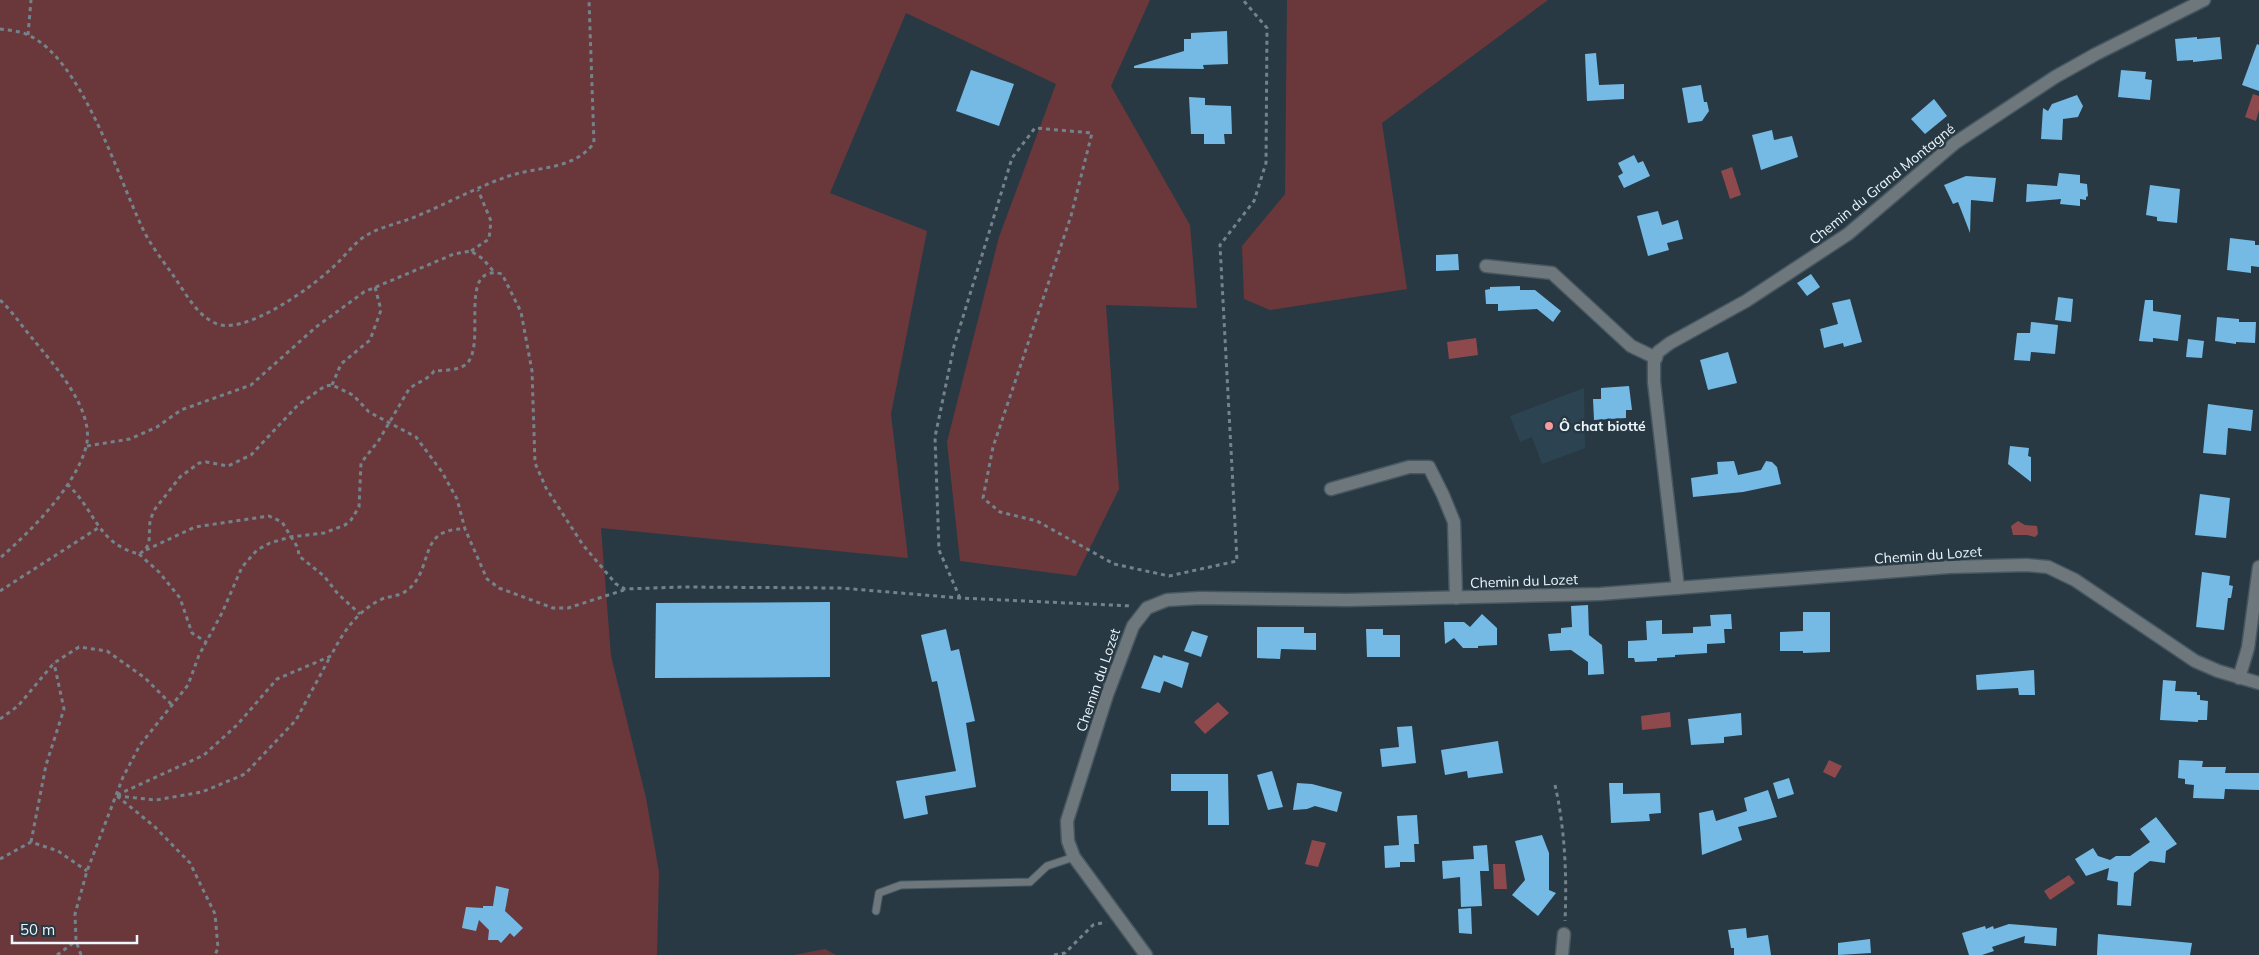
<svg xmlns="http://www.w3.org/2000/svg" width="2259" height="955" font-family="Mulish,sans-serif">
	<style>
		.built { fill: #2c4452 }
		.green { fill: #6a383b }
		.water { fill: #8e494d }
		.building { fill: #74bae4 }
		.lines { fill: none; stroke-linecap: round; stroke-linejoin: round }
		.lane-casing { stroke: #475761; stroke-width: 9 }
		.street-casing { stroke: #475761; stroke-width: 15 }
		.path { stroke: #74838b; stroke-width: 3; stroke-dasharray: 4 4; stroke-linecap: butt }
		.lane { stroke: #6e777c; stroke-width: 7 }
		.street { stroke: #6e777c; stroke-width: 12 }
		.poi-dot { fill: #f59b9e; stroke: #283943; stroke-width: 2 }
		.labels { text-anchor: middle; stroke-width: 5; stroke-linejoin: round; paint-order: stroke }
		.street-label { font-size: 14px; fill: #ecf6fd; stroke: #283943 }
		.poi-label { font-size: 14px; font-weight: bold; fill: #ecf6fd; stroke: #283943; text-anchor: start }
	</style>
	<rect width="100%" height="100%" fill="#283943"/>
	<path class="built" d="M1584,388L1585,448L1542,464L1532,437L1520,442L1510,416Z"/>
	<g class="green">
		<path d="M0,0H1150L1111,86L1190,225L1197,308L1106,305L1119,489L1076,576L960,561L947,442L999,237L1056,84L906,13L830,193L927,231L891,414L908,558L601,528L611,656L646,798L659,872L657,955H0Z"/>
		<path d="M1287,0H1548L1382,123L1407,289L1270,310L1244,299L1242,246L1285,194Z"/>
		<path d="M825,949L836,955H794Z"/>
	</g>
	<g class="water">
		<path d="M2253,94L2259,96V110L2256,121L2245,117Z"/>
		<path d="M1732,167L1741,195L1730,199L1721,171Z"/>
		<path d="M1476,338L1478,355L1449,359L1447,342Z"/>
		<path d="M2018,521L2025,525L2037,526L2038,534L2035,537L2027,535H2013L2011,526Z"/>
		<path d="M1218,702L1229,713L1205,734L1194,722Z"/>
		<path d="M1670,712L1671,727L1642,730L1641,716Z"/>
		<path d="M1829,760L1842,766L1835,778L1823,772Z"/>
		<path d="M1312,840L1326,843L1318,867L1305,864Z"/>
		<path d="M1493,864H1505L1507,889H1494Z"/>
		<path d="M2069,875L2075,883L2050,900L2044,891Z"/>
	</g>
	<g class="building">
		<path d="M1227,31L1228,64L1203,65L1204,69L1134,68V66L1184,51V39H1191V33Z"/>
		<path d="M2197,37V39L2220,37L2222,59L2193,62V60L2177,61L2175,39Z"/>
		<path d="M2257,44L2259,45V91L2242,85Z"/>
		<path d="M1596,53L1599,85L1624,84V99L1587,101L1585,54Z"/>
		<path d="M971,70L1014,84L999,126L956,111Z"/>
		<path d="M2121,70L2146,72L2145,79L2152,80L2150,100L2118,97Z"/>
		<path d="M1701,85L1704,102H1707L1709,111L1702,121L1688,123L1682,88Z"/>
		<path d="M2077,95L2083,106L2078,117L2063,119L2062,140L2041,139L2043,108L2048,111L2052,104Z"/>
		<path d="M1189,97L1205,98V105L1231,106L1232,134H1224L1225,144H1204V134H1191Z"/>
		<path d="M1934,99L1947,116L1925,134L1911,119Z"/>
		<path d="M1772,130L1774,140L1792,136L1798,157L1761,170L1752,135Z"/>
		<path d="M1634,155L1638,163L1643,161L1650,176L1624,188L1618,176L1623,173L1618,163Z"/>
		<path d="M2059,173L2080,175V183L2087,184L2088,196L2086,197V200L2080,199V206L2060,204L2061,199L2026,202L2027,184L2057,186Z"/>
		<path d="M1966,176L1996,178L1993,202L1971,200L1970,233L1958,202L1953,204L1944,185Z"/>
		<path d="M2150,185L2180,189L2177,223L2157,221V217L2146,215Z"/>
		<path d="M1658,211L1662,225L1678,220L1683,239L1667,243L1669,250L1648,256L1637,216Z"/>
		<path d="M2230,238L2255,241V245H2259V267L2251,266V273L2227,270Z"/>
		<path d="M1458,254L1459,270L1436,271V255Z"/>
		<path d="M1811,274L1820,287L1807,296L1797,283Z"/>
		<path d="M1520,286V290H1535L1561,311L1553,322L1537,309L1498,311V304H1486L1485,290L1490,289V287Z"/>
		<path d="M2058,297L2073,299L2071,322L2055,320Z"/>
		<path d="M1850,299L1862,342L1844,347L1843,343L1824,348L1820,329L1838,324L1832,303Z"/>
		<path d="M2145,300H2153V311L2181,315L2178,341L2153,338V342L2139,341Z"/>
		<path d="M2217,317L2239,319V322H2256L2255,343L2236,342V344L2215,341Z"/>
		<path d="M2031,322L2058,325L2055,354L2031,352L2030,361L2014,360L2017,333H2030Z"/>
		<path d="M2188,339L2204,341L2202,358L2186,357Z"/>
		<path d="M1728,352L1737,383L1708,390L1700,360Z"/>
		<path d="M1629,386L1632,410H1626V418L1594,420L1593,399H1601V388Z"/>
		<path d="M2208,404L2253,410L2251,431L2228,428L2226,455L2203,453Z"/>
		<path d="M2010,446L2029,448L2028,456L2031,457V482L2008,464Z"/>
		<path d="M1734,461L1738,475L1761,470L1766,461L1772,462L1777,467L1781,484L1743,492L1693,497L1691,478L1718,474L1717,462Z"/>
		<path d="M2200,494L2230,498L2226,538L2195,535Z"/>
		<path d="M2202,572L2230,576L2229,585L2233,586L2231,598H2228L2224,630L2196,627Z"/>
		<path d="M830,602V677L655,678L656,603Z"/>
		<path d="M1588,605L1589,635L1602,645L1604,674L1588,675V662L1571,650L1550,651L1548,634L1561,633V628L1572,627L1571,606Z"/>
		<path d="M1803,612H1830V652L1803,653V651H1780V632L1803,631Z"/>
		<path d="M1482,614L1497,628V645L1478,646V648H1463L1454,638L1445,644L1444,622H1464L1470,627Z"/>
		<path d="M1731,614L1732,629H1724L1725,643L1707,644V653L1675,655V657L1657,658V661L1635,662L1634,658H1628V641L1647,640L1646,621L1662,620V634L1693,633V627L1711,626L1710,615Z"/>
		<path d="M1257,627H1304V633H1316V650L1281,649L1280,659L1257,658Z"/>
		<path d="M946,629L951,651L959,649L975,721L966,723L976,787L925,796L928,814L904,819L896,781L956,771L937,681L932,682L921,635Z"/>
		<path d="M1366,629H1383V635H1400V657H1367Z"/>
		<path d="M1192,631L1208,636L1201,657L1184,651Z"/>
		<path d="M1154,655L1162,658L1163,655L1189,663L1182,688L1164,681L1160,693L1141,688Z"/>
		<path d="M2034,670L2035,695H2019L2018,688L1977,690L1976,675Z"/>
		<path d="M2163,680L2176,681L2175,691L2197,692V695H2200V700L2208,701L2207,720H2198V722L2160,720Z"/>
		<path d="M1741,713L1742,735L1724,737V743L1691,745L1688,719Z"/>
		<path d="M1412,726L1416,763L1382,767L1380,749L1399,747L1397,727Z"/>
		<path d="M1498,741L1503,773L1468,778L1467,771L1445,775L1441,750Z"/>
		<path d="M2179,760L2203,761L2202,767H2226L2225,773H2259V790L2225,789L2224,799L2193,798L2194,785L2185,784V779L2178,778Z"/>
		<path d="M1272,771L1283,807L1268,810L1257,775Z"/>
		<path d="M1171,774H1228L1229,825H1208V791H1171Z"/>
		<path d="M1789,778L1794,794L1778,799L1773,783Z"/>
		<path d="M1297,783L1312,784L1342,792L1337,812L1315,806L1307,809L1293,810Z"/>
		<path d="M1609,783H1623V794L1660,793L1661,813L1649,814L1650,821L1611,823Z"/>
		<path d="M1768,790L1777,817L1738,827L1742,840L1702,855L1699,813L1713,810L1716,821L1747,811L1744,798Z"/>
		<path d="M1417,815L1419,844H1414L1415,862H1400V867L1385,868L1384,846L1399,845L1397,816Z"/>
		<path d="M2156,817L2177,844L2166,851L2165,863L2150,861L2134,873L2131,906L2117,905L2118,882L2107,880L2109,868L2086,876L2075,859L2093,848L2098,856L2110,860L2116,856H2130L2150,842L2140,829Z"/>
		<path d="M1542,835L1549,853V890L1556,893L1538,916L1512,895L1525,880L1515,841Z"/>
		<path d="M1487,845L1489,871H1480L1482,906L1461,907L1460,877L1443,879L1442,861L1474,859L1473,846Z"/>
		<path d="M496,886L509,889L505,911L523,928L514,937L510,933L501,943L498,940H488L489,930L479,920L476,931L462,928L466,907L483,908V906H493Z"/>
		<path d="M1471,908L1472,934L1459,933L1458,909Z"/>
		<path d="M2009,924L2057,928L2056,946L2024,943L2025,936L1992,947L1994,951L1982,955H1969L1962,933L1985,926L1986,929L1993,926L1994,929Z"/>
		<path d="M1746,928L1747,938L1768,935L1771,955H1734V948H1731L1728,930Z"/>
		<path d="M2098,934L2192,943L2190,955H2097Z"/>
		<path d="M1870,939L1871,953L1838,955V943Z"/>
	</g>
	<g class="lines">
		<defs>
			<path id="lane" d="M876,911L879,893L901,885L1030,882L1047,866L1074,857"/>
			<g id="street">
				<path d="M1486,266L1552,273L1631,346L1656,358"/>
				<path d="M1331,489L1409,467H1429L1443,495L1454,522L1456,598"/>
				<path d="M1678,588L1654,382V362L1658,352L1670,343L1746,301L1848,234L1955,143L2055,77L2096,54L2204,0"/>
				<path d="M2239,678L2248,648L2259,567"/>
				<path d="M1146,955L1074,857L1068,841L1067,821L1107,695L1133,626L1147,608L1167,600L1200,598L1347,600L1600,594L1949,567L2027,565L2048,567L2075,580L2195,661L2218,671L2259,683"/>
				<path d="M1562,955L1564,934"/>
			</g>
		</defs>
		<use href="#lane" class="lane-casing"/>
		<use href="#street" class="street-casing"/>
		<g class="path">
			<path d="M0,29C9,30 20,31 28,35C82,59 117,175 142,227C150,245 164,262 175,278C186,294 197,315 215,323C243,337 311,288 332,268C344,258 353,243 367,235C382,226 401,223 417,216C446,204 475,188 506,177C536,166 573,171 594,143L589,0"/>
			<path d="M28,35L31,0"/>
			<path d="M471,251L489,239L491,221L478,190"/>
			<path d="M0,300C12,311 21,325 32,338C53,364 96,410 86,447C75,487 31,531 0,558"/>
			<path d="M332,385L341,364L370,340L381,310L375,287"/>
			<path d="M87,446L130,439L157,427L181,410L251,385L316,327L364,292L454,254L471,251L483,259L494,272"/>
			<path d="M67,484C95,509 97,544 139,554L145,550L149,543L150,520L155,509L180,477L199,463L206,462L228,466L251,455L298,405L325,386L332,385L353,395L369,412L416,437L442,472L457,499L465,529L487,579L499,588L553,608H568L624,590"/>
			<path d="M146,550L195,527L269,516L282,522L298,548L299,556L324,576L338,594L360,614"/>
			<path d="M139,554L159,572L180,598L192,633L206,642"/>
			<path d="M0,591L98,528"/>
			<path d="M960,598L939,550L935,437L954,346L1012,158L1035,128L1092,133L1071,216L993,447L983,498L1000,512L1037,521L1114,564L1169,576L1237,561L1220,245L1254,201L1266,163L1267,28L1243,0"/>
			<path d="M0,719L18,706L54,663L79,647L107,651L145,678L172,705"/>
			<path d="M1555,785C1565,829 1567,876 1565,921"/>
			<path d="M117,795L204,755L237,725L277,679L331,656C342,633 358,610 382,599C393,595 400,597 410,588C434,565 418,528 465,529"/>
			<path d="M117,796L156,800L202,792L245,774L296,720L330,657"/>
			<path d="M117,796L155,827L190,863L215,914L218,948L215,955"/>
			<path d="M31,842L46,765L64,709L54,663"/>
			<path d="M0,859L31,842L58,851L87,871"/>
			<path d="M57,955L76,941"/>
			<path d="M81,955L76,941L75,914L87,871L123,777L140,745L188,685L199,655L222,613L242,567L257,550L270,543L290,537L324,533L345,525L351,520L359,507L361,463L379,440L409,389C417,382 428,380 434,371C444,370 456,371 465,365C489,348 455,262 502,274L521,312L532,371L535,463L546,488L583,545L616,584L625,589L682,587L840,588L960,598L1132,606"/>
			<path d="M1054,955L1065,953L1093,925L1106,922"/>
		</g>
		<use href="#lane" class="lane"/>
		<use href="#street" class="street"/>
	</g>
	<circle class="poi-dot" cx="1549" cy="426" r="5"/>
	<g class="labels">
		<g class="street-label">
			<text transform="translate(1882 184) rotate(-39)" y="5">Chemin du Grand Montagné</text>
			<text transform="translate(1928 555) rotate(-4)" y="5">Chemin du Lozet</text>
			<text transform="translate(1524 581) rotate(-2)" y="5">Chemin du Lozet</text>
			<text transform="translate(1098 680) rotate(-71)" y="5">Chemin du Lozet</text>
		</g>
		<g class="poi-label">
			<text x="1559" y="431">Ô chat biotté</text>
		</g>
	</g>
	<path d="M12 935v8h125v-8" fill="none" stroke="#ecf6fd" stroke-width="2.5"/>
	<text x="20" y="935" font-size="15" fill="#ecf6fd" stroke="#283943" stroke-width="4" paint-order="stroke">50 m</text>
</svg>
